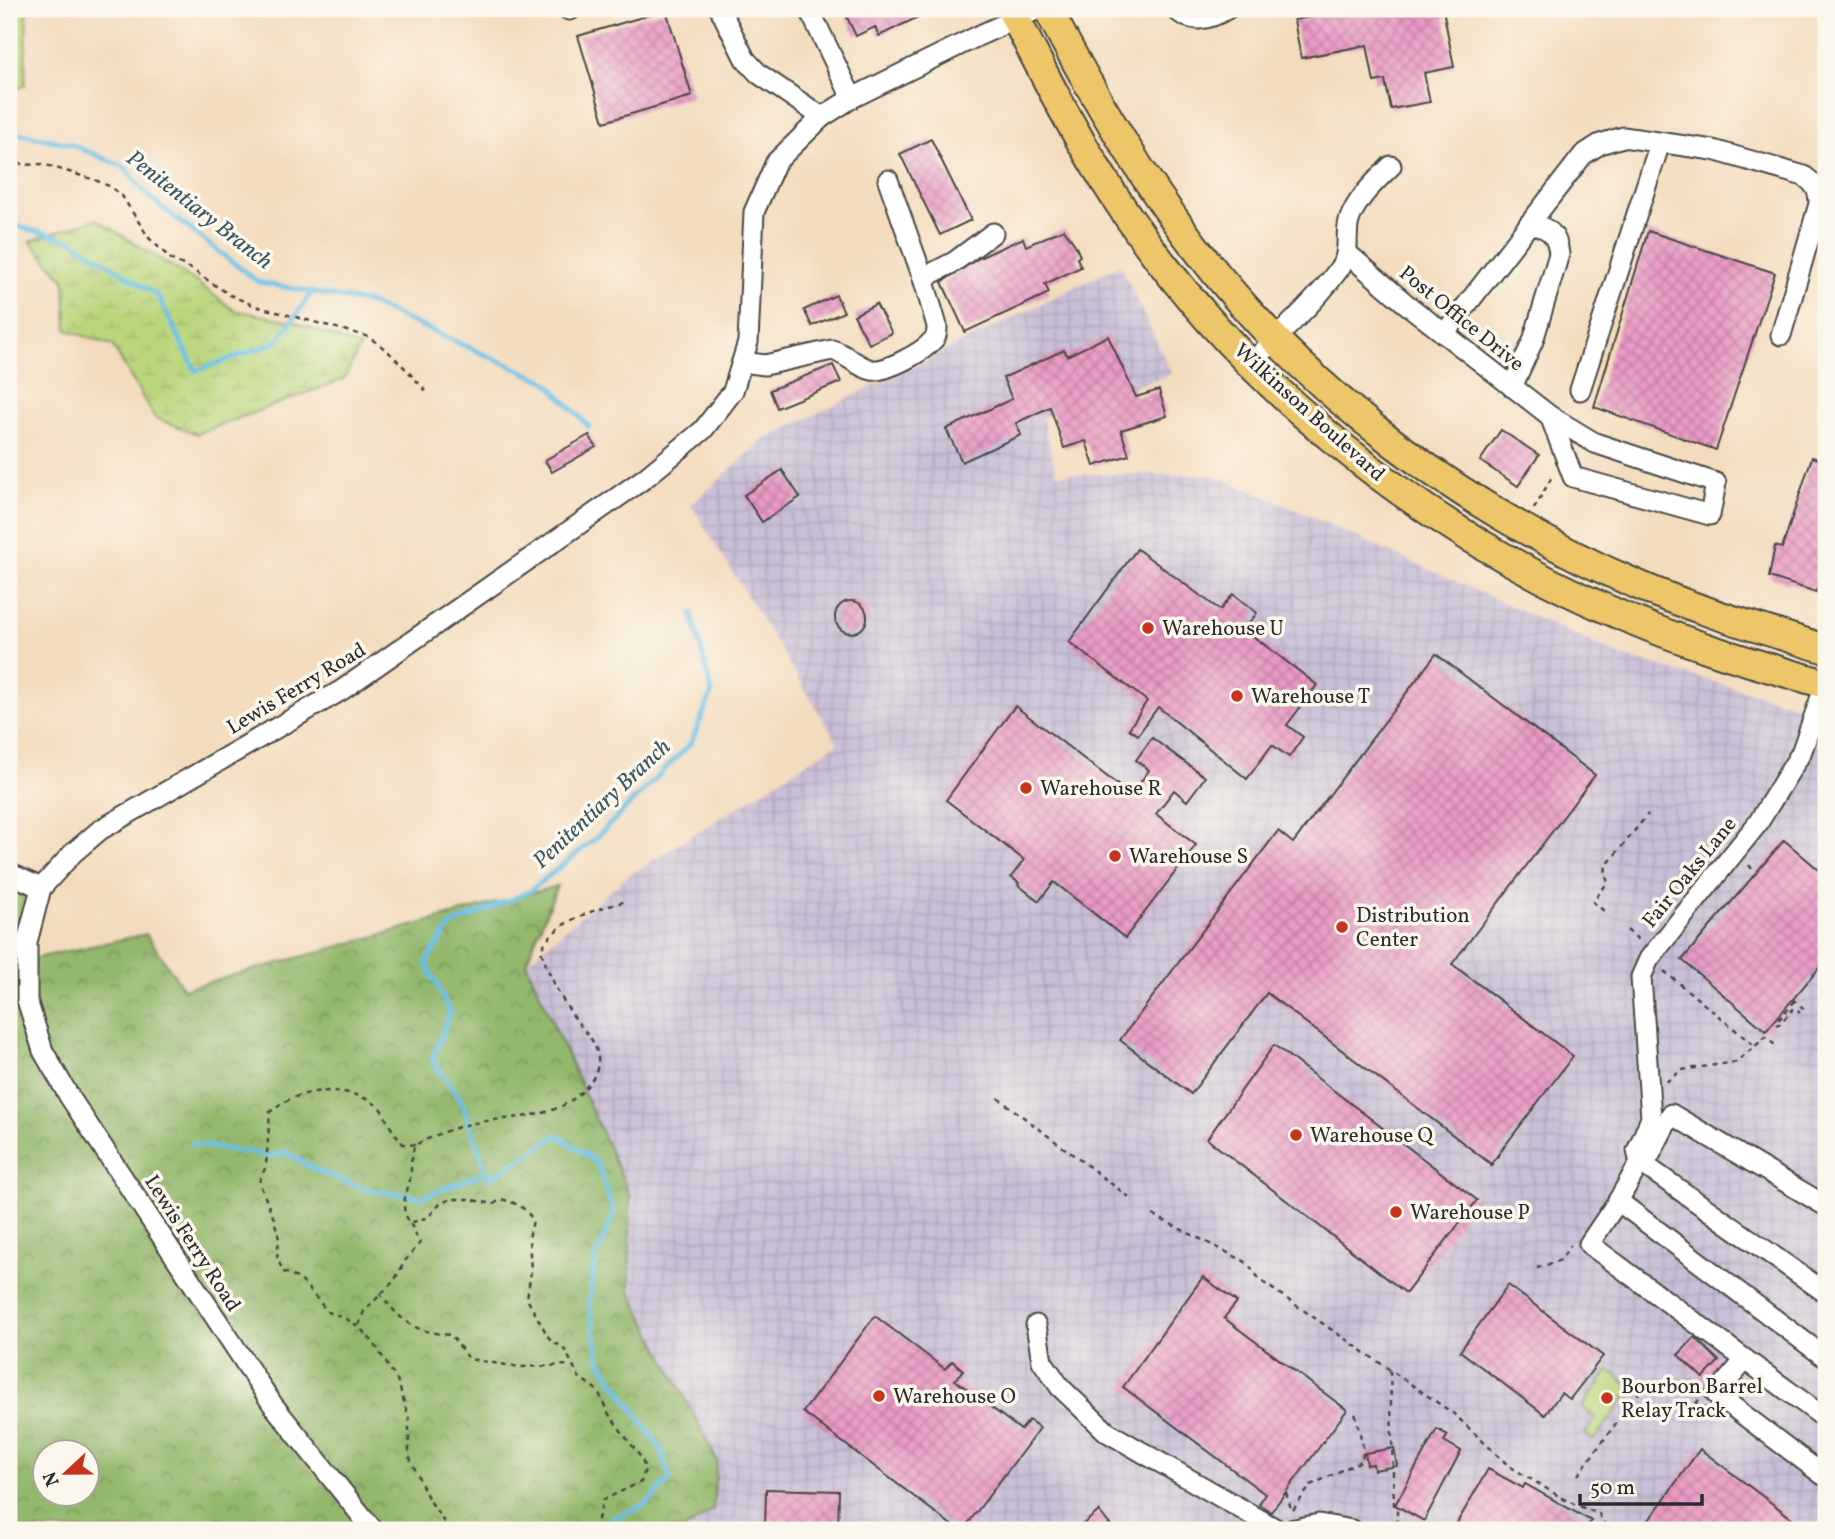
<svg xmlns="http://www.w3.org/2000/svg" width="1835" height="1539" font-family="Vollkorn,serif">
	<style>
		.industrial { fill: url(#industrial-grid) }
		.grass { fill: url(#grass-dots); stroke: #728054; stroke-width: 2 }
		.forest { fill: url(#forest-crowns); stroke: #5f714c; stroke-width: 2; fill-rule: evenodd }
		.wetland { fill: url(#wetland-marsh); stroke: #728054; stroke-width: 2 }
		.garden { fill: #bad67c; stroke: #728054; stroke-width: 2 }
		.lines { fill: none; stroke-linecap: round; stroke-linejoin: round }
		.stream { stroke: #68bfe5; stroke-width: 5 }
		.building { fill: url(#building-cross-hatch) }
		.minor-casing { stroke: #494641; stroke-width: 23 }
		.highway-casing { stroke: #494641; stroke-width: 32 }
		.path { stroke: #494641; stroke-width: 2.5; stroke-dasharray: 5 5; stroke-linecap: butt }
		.minor { stroke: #fff; stroke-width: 19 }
		.highway { stroke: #ecc669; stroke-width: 28 }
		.poi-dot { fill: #c8321e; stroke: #fbf7ec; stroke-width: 2.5 }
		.labels { text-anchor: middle; stroke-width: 7; stroke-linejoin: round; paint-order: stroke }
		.street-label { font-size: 21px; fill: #2b2b2b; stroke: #fbf7ec }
		.poi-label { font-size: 21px; fill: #2b2b2b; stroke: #fbf7ec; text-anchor: start }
		.water-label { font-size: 23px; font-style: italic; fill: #3d5763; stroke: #fbf7ec }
	</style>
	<defs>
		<pattern id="industrial-grid" width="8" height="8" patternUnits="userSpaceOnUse" patternTransform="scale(1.75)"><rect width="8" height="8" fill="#c9bfd7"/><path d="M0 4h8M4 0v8" fill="none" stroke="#ada4b9"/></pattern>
		<pattern id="grass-dots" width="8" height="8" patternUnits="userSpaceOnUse" patternTransform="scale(1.75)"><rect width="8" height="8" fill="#bad67c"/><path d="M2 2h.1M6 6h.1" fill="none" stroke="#a0b86b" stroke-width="1.8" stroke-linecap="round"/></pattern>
		<pattern id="forest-crowns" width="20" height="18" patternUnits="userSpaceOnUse" patternTransform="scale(1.75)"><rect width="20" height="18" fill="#93b76c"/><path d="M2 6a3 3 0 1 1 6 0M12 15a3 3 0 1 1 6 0" fill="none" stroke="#789559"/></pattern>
		<pattern id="wetland-marsh" width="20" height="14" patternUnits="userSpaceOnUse" patternTransform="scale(1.75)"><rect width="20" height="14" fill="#bad67c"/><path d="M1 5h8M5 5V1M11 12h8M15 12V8" fill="none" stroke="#a0b86b"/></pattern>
		<pattern id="building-cross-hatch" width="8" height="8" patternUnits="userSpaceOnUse" patternTransform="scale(1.75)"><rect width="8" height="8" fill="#ea9ac5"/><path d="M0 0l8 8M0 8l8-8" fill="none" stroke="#be7ea0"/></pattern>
	</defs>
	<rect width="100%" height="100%" fill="#fbf7ec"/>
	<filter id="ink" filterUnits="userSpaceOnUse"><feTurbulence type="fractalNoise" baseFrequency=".0143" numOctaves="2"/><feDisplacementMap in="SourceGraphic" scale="14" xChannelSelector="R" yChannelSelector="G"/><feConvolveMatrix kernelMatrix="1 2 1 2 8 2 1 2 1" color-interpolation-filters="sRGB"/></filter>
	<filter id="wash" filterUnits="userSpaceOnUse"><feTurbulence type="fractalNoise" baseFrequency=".00686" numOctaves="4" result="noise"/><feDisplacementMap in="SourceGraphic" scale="28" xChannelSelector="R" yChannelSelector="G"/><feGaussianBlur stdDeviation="1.57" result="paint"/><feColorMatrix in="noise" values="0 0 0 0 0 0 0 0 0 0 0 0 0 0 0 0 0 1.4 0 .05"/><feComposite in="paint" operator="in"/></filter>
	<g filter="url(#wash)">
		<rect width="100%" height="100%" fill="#f3dcbd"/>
		<path class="industrial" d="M1120,265L1172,374L1042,417L1057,474L1213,475L1308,515L1619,655L1826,714V1530H684L713,1510L717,1460L630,1291V1196L526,963L624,879L838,743L691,505L763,440Z"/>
		<path class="grass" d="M9,9H27L25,85L9,92Z"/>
		<path class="forest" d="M9,881L25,889L13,963L146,934L184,989L557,886L526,963L630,1196V1291L717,1460L713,1510L684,1530H10ZM46,1452H88V1494H46Z"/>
		<path class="wetland" d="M96,219L194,280L234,310L295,322L360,347L344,379L197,434L155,418L112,345L67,330L65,281L30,241Z"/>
		<path class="garden" d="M1609,1370L1632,1388L1594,1440L1585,1434L1596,1419L1582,1407Z"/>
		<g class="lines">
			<g class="stream">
				<path d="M9,131L70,144L124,167L149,197L258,282L369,303L547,382L589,427"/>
				<path d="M9,224L73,241L158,296L196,371L277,342L312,292"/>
				<path d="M192,1144L272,1156L285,1152L316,1170L367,1190L423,1197L486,1172"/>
				<path d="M614,1530L610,1519L647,1504L670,1479L661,1449L600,1361L589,1304L595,1260L614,1213L597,1163L558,1135L489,1179L461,1099L432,1061L450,1012L426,963L450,926L530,891L597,837L691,743L712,692L692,613"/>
			</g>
		</g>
		<g id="blocks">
			<g class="building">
				<path d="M843,9H935L879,36L875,27L856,36Z"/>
				<path d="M1352,9H1443L1454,67L1424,73L1430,102L1391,109L1385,80L1374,82L1367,45L1301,58L1294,20Z"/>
				<path d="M666,10L692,96L604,122L578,36Z"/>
				<path d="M931,139L971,220L940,235L900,154Z"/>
				<path d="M1064,229L1075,245L1080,256L1077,258L1081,267L1045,284L1049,293L965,332L942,282L979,258L1023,238L1026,246Z"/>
				<path d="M1648,231L1775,273L1716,450L1594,407Z"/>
				<path d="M836,295L844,312L812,326L804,310Z"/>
				<path d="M876,304L892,333L869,344L854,315Z"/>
				<path d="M1108,336L1136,397L1159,390L1167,416L1121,430L1129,455L1094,466L1086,441L1064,448L1050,407L1016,423L1021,435L962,462L946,429L1012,399L1003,378L1064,350L1067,356Z"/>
				<path d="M833,365L841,382L777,408L770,390Z"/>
				<path d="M1501,430L1539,455L1518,486L1480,461Z"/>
				<path d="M589,435L596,447L552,472L545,460Z"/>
				<path d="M1812,457L1826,462V536L1819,559L1826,562L1816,592L1769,577L1775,546L1782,548Z"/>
				<path d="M782,470L800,497L762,522L744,495Z"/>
				<path d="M1137,549L1220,610L1233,594L1257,613L1244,629L1317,685L1287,725L1303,737L1289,757L1272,745L1247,779L1158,707L1138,735L1129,729L1147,701L1069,642Z"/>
				<circle cx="851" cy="617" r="16"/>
				<path d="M1436,654L1595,775L1452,964L1573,1056L1491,1164L1267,993L1191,1094L1120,1040L1278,831L1293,843Z"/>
				<path d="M1015,706L1131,795L1149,770L1136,760L1152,738L1205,777L1187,801L1174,790L1156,814L1196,845L1125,938L1054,882L1039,901L1018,885L1019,883L1011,877L1024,860L946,800Z"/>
				<path d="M1784,840L1826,876V960L1766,1031L1682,960Z"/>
				<path d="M1274,1045L1477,1200L1406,1293L1207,1139Z"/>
				<path d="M1203,1277L1237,1302L1224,1318L1347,1410L1271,1512L1259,1504L1265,1494L1123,1387Z"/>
				<path d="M1508,1285L1603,1356L1570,1399L1561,1393L1545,1415L1460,1351Z"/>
				<path d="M875,1316L945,1369L952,1361L963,1370L955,1380L1021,1430L1029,1420L1040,1428L963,1530H958L803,1412Z"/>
				<path d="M1695,1337L1719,1361L1703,1378L1678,1355Z"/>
				<path d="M1437,1429L1448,1435L1444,1441L1461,1451L1424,1521L1395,1505Z"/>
				<path d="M1394,1448L1397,1466L1374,1470L1373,1464L1367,1465L1365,1453Z"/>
				<path d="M1700,1449L1794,1520L1786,1530H1662L1649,1520Z"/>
				<path d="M1488,1469L1523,1488L1525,1484L1591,1521L1586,1530H1453Z"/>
				<path d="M766,1489L839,1491L838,1530H765Z"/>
				<path d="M1099,1511L1114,1530H1076Z"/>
			</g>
		</g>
	</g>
	<g filter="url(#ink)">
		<use href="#blocks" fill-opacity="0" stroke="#494641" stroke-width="2"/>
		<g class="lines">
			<defs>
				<g id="minor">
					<path d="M720,9L745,59L759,74L822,117"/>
					<path d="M809,9L852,98"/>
					<path d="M1175,9C1192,25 1210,19 1227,9"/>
					<path d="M569,10L572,9"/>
					<path d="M1347,253L1405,303L1550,416L1595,443L1716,483L1710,515L1573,477L1550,416"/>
					<path d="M923,278L954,262L993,233"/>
					<path d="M1444,334L1583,155L1600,144L1623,137L1713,150L1804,176C1815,184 1819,190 1819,204L1781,335"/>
					<path d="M742,362L765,365L832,350C847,354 857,367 872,370C886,372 923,352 932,341C937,337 937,332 937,326L923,278L888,180"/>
					<path d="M1252,363C1282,330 1318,301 1343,263C1350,251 1345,235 1349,221C1356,199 1375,182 1391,166"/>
					<path d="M1512,387L1533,341L1559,254C1557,234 1549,227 1529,224"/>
					<path d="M1580,390L1660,143"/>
					<path d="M1826,683L1801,753L1758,823L1649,959L1641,977L1651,1118L1637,1151L1640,1162L1826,1293"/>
					<path d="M9,873L41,888"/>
					<path d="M1618,1201L1640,1162L1650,1155L1671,1114L1826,1206"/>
					<path d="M1036,1325L1042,1361L1060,1387L1107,1432L1278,1530"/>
					<path d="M1826,1358L1618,1201L1589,1244L1826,1419"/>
					<path d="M1745,1360L1716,1394L1823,1475L1826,1469"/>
					<path d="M373,1530L273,1405L69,1096L43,1051L27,1000V942L41,888L73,853L100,830L342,690L645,478L703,430L733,391L748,342L754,212L776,162L822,117L852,98L980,35L1038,9"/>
					<path d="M1290,1530L1319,1524L1352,1530"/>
				</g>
				<g id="highway">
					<path d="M1011,9C1046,79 1082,150 1127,215C1242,384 1416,524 1602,607C1674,640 1750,663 1826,684"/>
					<path d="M1048,9C1091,92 1138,173 1195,247C1308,395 1466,511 1636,584C1698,611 1762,629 1826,649"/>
				</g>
			</defs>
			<use href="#minor" class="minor-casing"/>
			<use href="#highway" class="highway-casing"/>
			<g class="path">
				<path d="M9,159L25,165L43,164L95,180L111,187L122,196L149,238L172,260L188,267L230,295L255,306L366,336C391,350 407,371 426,391"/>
				<path d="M1534,509L1553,475"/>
				<path d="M1749,865L1755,873"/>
				<path d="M1604,911L1593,902L1608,882L1605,874L1606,866L1648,814"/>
				<path d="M1627,930L1641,942"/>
				<path d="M1819,968L1822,970L1826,967"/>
				<path d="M1664,971L1756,1047"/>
				<path d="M1793,999L1804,1009"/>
				<path d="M1795,1001L1776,1023L1779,1025L1794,1008L1800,1013"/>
				<path d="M1666,1082L1682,1070L1736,1062L1766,1037L1778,1048"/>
				<path d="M998,1098L1129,1197"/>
				<path d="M415,1145L403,1144C399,1138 394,1133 390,1126C386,1120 384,1112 379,1107C349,1083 298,1087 270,1112L266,1166L259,1182L274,1219L279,1239L277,1259L284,1272L301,1280L328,1312L345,1318L359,1327L374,1343L398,1382L409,1419V1456L427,1496L449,1530"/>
				<path d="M1491,1167L1504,1146"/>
				<path d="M1153,1215L1244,1261C1252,1267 1255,1274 1261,1281L1454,1414L1509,1466L1567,1501L1599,1514L1608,1530"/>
				<path d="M1537,1268L1561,1260L1570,1245"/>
				<path d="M379,1293C404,1323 411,1331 451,1335L469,1359L519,1367L571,1365"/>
				<path d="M359,1325L364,1311L394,1281L405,1261L420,1243L410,1223"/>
				<path d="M1390,1371L1394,1506L1397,1508V1530"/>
				<path d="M1690,1412L1700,1398"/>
				<path d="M1696,1417L1705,1406"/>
				<path d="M1578,1475L1648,1380"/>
				<path d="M1286,1493L1292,1512"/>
				<path d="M1293,1510L1311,1485L1361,1461L1364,1451L1355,1412"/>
				<path d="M600,1530L598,1519L603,1500L641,1482L645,1469L642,1459L608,1413L598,1391L579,1377L565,1350L549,1338L527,1299L531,1271L529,1238L533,1221C526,1207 516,1203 501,1199L494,1204L467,1199H452L441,1203L428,1217L410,1223C399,1206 406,1198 410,1179C412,1167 410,1157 415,1145C435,1135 457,1126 480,1122C522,1115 562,1120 591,1081C597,1073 600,1062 597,1052C594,1041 587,1033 580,1025C562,1002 549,977 541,950C557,918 596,910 627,901"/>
			</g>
			<use href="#minor" class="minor"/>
			<use href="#highway" class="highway"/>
		</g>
	</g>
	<g class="poi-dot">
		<circle cx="1148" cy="628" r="7"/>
		<circle cx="1237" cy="696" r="7"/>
		<circle cx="1026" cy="788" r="7"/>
		<circle cx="1115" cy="856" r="7"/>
		<circle cx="1342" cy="927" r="7"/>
		<circle cx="1296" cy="1135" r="7"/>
		<circle cx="1396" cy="1212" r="7"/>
		<circle cx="879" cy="1396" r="7"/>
		<circle cx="1607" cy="1398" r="7"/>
	</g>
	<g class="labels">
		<g class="street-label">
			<text transform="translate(1462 318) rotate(39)" y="7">Post Office Drive</text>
			<text transform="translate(1310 412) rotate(42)" y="7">Wilkinson Boulevard</text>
			<text transform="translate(296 688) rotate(-31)" y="7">Lewis Ferry Road</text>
			<text transform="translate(1689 872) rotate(-51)" y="7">Fair Oaks Lane</text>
			<text transform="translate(193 1243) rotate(57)" y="7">Lewis Ferry Road</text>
		</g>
		<g class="poi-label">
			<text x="1162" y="635">Warehouse U</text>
			<text x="1251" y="703">Warehouse T</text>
			<text x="1040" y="795">Warehouse R</text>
			<text x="1129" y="863">Warehouse S</text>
			<text x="1356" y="922">Distribution<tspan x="1356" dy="24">Center</tspan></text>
			<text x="1310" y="1142">Warehouse Q</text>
			<text x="1410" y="1219">Warehouse P</text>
			<text x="1621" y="1393">Bourbon Barrel<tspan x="1621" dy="24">Relay Track</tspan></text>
			<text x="893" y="1403">Warehouse O</text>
		</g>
		<g class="water-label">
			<text transform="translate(200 209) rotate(38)" y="8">Penitentiary Branch</text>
			<text transform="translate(601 803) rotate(-43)" y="8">Penitentiary Branch</text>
		</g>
	</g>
	<rect width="1835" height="1539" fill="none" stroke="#fbf7ec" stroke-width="35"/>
	<g transform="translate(66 1473) rotate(248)"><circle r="33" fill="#fbf7ec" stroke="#a8a59f" stroke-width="2"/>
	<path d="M0-5L12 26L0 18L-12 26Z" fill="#c8321e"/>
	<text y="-10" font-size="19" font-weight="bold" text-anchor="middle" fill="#2b2b2b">N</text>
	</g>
	<path d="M1580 1494v10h122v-10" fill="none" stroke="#2b2b2b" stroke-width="3.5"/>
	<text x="1590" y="1494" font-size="21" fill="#2b2b2b" stroke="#fbf7ec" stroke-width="5" paint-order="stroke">50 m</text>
</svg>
